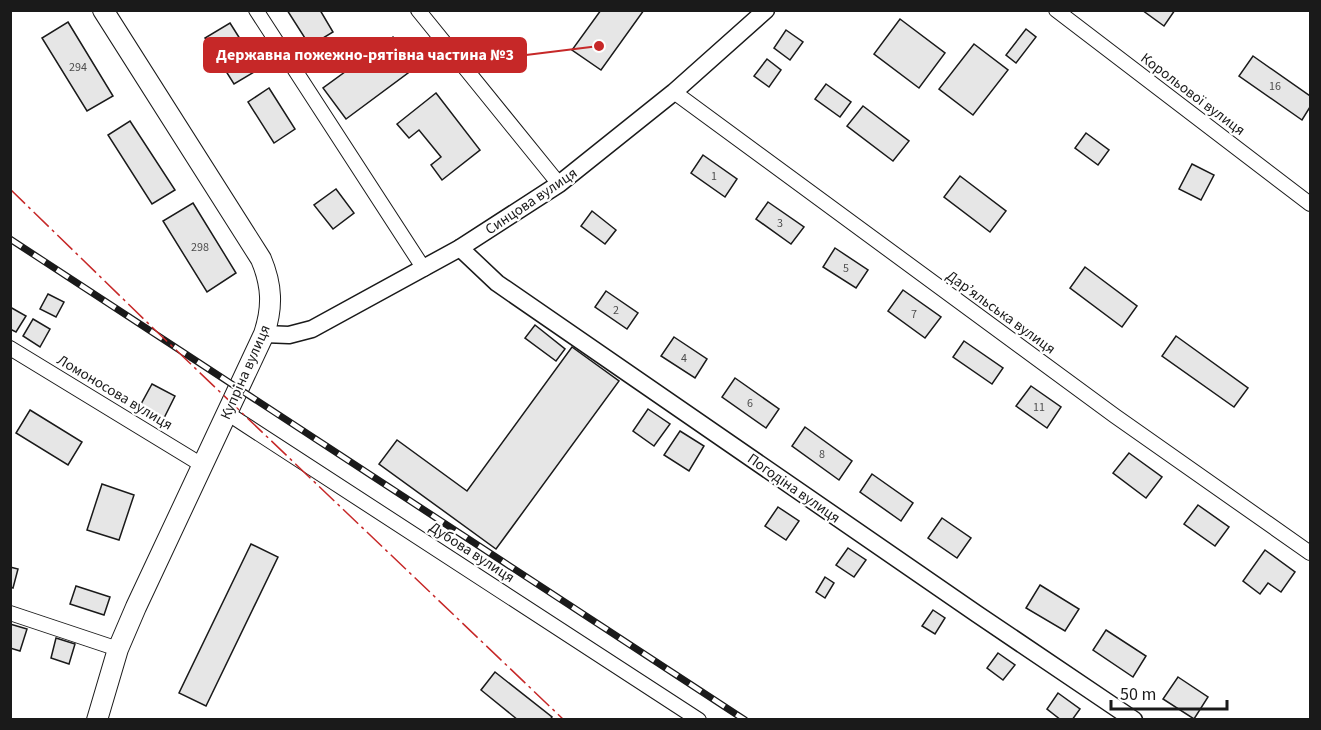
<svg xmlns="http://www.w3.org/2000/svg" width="1321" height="730" font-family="'Source Sans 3',sans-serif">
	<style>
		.building { fill: #e6e6e6; stroke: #1a1a1a; stroke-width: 1.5 }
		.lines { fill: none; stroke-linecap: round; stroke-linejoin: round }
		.minor-casing { stroke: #1a1a1a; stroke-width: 16 }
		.tertiary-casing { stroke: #1a1a1a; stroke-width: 19 }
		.secondary-casing { stroke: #1a1a1a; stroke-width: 22 }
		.minor { stroke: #fff; stroke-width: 14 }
		.tertiary { stroke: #fff; stroke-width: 16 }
		.secondary { stroke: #fff; stroke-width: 20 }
		.rail-casing { stroke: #1a1a1a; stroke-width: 7 }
		.rail { stroke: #fff; stroke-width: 4.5; stroke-dasharray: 14; stroke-linecap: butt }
		.power { stroke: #c62828; stroke-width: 1.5; stroke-dasharray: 21 4.5 3 4.5; stroke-linecap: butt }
		.labels { text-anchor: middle; stroke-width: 4.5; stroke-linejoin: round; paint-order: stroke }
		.number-label { font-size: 12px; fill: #4d4d4d }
		.street-label { font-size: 15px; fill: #1a1a1a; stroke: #fff }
		.leader { fill: none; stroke: #c62828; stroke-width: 2 }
		.callout-dot { fill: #c62828; stroke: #fff; stroke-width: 2 }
		.callout { fill: #c62828; stroke: #c62828; stroke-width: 2 }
		.callout-label { font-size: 16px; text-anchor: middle; font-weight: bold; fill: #fff }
	</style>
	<rect width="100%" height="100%" fill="#fff"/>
	<g class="building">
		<path d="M287,10H320L333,32L310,46Z"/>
		<path d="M601,10H644L601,70L572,50Z"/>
		<path d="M1142,10H1175L1164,26Z"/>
		<path d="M900,19L945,53L919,88L874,54Z"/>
		<path d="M68,22L113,96L87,111L42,38Z"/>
		<path d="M230,23L259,69L234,84L205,38Z"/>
		<path d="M1026,29L1036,37L1016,63L1006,55Z"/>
		<path d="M786,30L803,42L790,60L774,48Z"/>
		<path d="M393,37L416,67L346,119L323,88Z"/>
		<path d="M974,44L1008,70L973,115L939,89Z"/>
		<path d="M1253,56L1310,96V107L1302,120L1239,76Z"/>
		<path d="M767,59L781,70L769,87L754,76Z"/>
		<path d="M826,84L851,102L840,117L815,99Z"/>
		<path d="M269,88L295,129L274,143L248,102Z"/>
		<path d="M436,93L480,150L442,180L431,165L441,157L419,130L409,138L397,124Z"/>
		<path d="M863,106L909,141L893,161L847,126Z"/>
		<path d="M130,121L175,190L152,204L108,135Z"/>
		<path d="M1086,133L1109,150L1098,165L1075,148Z"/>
		<path d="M703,155L737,179L725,197L691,173Z"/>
		<path d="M1192,164L1214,175L1201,200L1179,189Z"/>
		<path d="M960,176L1006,211L990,232L944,197Z"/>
		<path d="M336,189L354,213L333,229L314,205Z"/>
		<path d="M768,202L804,227L791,244L756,219Z"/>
		<path d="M193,203L236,273L207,292L163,221Z"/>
		<path d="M592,211L616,230L605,244L581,226Z"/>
		<path d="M835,248L868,270L856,288L823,267Z"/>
		<path d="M1085,267L1137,306L1122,327L1070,288Z"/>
		<path d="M903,290L941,317L925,338L888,311Z"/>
		<path d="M606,291L638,313L627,329L595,307Z"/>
		<path d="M48,294L64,302L56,317L40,309Z"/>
		<path d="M10,307L26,316L16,332L10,329Z"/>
		<path d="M33,319L50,329L40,347L23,336Z"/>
		<path d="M535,325L565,349L556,361L525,338Z"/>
		<path d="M1176,336L1248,388L1234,407L1162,356Z"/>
		<path d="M674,337L707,359L695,378L661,356Z"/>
		<path d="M964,341L1003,368L992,384L953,357Z"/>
		<path d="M572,347L619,381L496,549L379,464L397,440L467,491Z"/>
		<path d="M735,378L779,409L766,428L722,397Z"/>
		<path d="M152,384L175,396L164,418L140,406Z"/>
		<path d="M1031,386L1061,407L1047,428L1016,406Z"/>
		<path d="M648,409L670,424L654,446L633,431Z"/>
		<path d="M30,410L82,442L68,465L16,433Z"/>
		<path d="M805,427L852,461L839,480L792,446Z"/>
		<path d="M680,431L704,446L689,471L664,455Z"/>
		<path d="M1129,453L1162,477L1146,498L1113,473Z"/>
		<path d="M872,474L913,503L901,521L860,492Z"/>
		<path d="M102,484L134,495L119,540L87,530Z"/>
		<path d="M1198,505L1229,527L1215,546L1184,524Z"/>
		<path d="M778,507L799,521L786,540L765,526Z"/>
		<path d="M942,518L971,538L957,558L928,538Z"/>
		<path d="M251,544L278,557L206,706L179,693Z"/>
		<path d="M848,548L866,560L854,577L836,565Z"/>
		<path d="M1265,550L1295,572L1281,592L1268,583L1260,594L1243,581Z"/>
		<path d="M10,567L18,569L13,588L10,587Z"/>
		<path d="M825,577L834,583L825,598L816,592Z"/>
		<path d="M1040,585L1079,609L1065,631L1026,608Z"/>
		<path d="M76,586L110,597L104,615L70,604Z"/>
		<path d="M933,610L945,618L935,634L922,626Z"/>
		<path d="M10,624L27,629L20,651L10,648Z"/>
		<path d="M1106,630L1146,656L1133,677L1093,650Z"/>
		<path d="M56,638L75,644L69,664L51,658Z"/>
		<path d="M998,653L1015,665L1003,680L987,668Z"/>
		<path d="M495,672L552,717L550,720H518L481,690Z"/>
		<path d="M1178,677L1208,697L1194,719L1163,699Z"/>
		<path d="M1058,693L1080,709L1072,720H1061L1047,709Z"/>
	</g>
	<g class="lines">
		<defs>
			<g id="minor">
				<path d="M256,10L424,269"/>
				<path d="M418,10L559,184"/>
				<path d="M1056,10L1310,204"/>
				<path d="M674,92L1115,416L1310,553"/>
				<path d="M10,348L202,465"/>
				<path d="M227,413L699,720"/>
				<path d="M10,613L118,649"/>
			</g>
			<g id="tertiary">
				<path d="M460,248L497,283L977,614L1134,720"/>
				<path d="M264,334L289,335L312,329L460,248L559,184L674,92L766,10"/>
			</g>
			<path id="secondary" d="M97,720L118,649L136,607L264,334C273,307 272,285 261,259L103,10"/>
		</defs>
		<use href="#minor" class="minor-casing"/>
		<use href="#tertiary" class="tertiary-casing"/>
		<use href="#secondary" class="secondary-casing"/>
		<use href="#minor" class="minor"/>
		<use href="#tertiary" class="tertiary"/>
		<use href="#secondary" class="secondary"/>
		<defs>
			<path id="rail" d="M10,239L745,720"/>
		</defs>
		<use href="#rail" class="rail-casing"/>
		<use href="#rail" class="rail"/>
		<path class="power" d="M10,189L154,329L564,720"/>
	</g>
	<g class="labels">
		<g class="number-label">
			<text x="78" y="71">294</text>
			<text x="1275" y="90">16</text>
			<text x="714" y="180">1</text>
			<text x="780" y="227">3</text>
			<text x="200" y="251">298</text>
			<text x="846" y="272">5</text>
			<text x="616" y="314">2</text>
			<text x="914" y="318">7</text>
			<text x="684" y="362">4</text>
			<text x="750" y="407">6</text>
			<text x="1039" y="411">11</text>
			<text x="822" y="458">8</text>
		</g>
		<g class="street-label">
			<text transform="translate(1193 94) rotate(37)" y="5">Корольової вулиця</text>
			<text transform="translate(531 201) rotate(-34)" y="5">Синцова вулиця</text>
			<text transform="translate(1001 312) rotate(36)" y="5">Дар’яльська вулиця</text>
			<text transform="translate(245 372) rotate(-66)" y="5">Купріна вулиця</text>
			<text transform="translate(115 392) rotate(31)" y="5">Ломоносова вулиця</text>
			<text transform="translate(794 488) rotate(35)" y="5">Погодіна вулиця</text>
			<text transform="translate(472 552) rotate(33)" y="5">Дубова вулиця</text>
		</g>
	</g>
	<path class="leader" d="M599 46L526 55"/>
	<circle class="callout-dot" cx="599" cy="46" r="6"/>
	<rect class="callout" x="204" y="38" width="322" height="34" rx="6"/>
	<g class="callout-label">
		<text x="365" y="60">Державна пожежно-рятівна частина №3</text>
	</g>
	<rect width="1321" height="730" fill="none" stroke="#1a1a1a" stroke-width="24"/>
	<path d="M1111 700v9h116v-9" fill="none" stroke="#1a1a1a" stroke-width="3"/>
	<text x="1120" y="700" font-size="18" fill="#1a1a1a" stroke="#ffffff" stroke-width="4.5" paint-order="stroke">50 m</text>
</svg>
